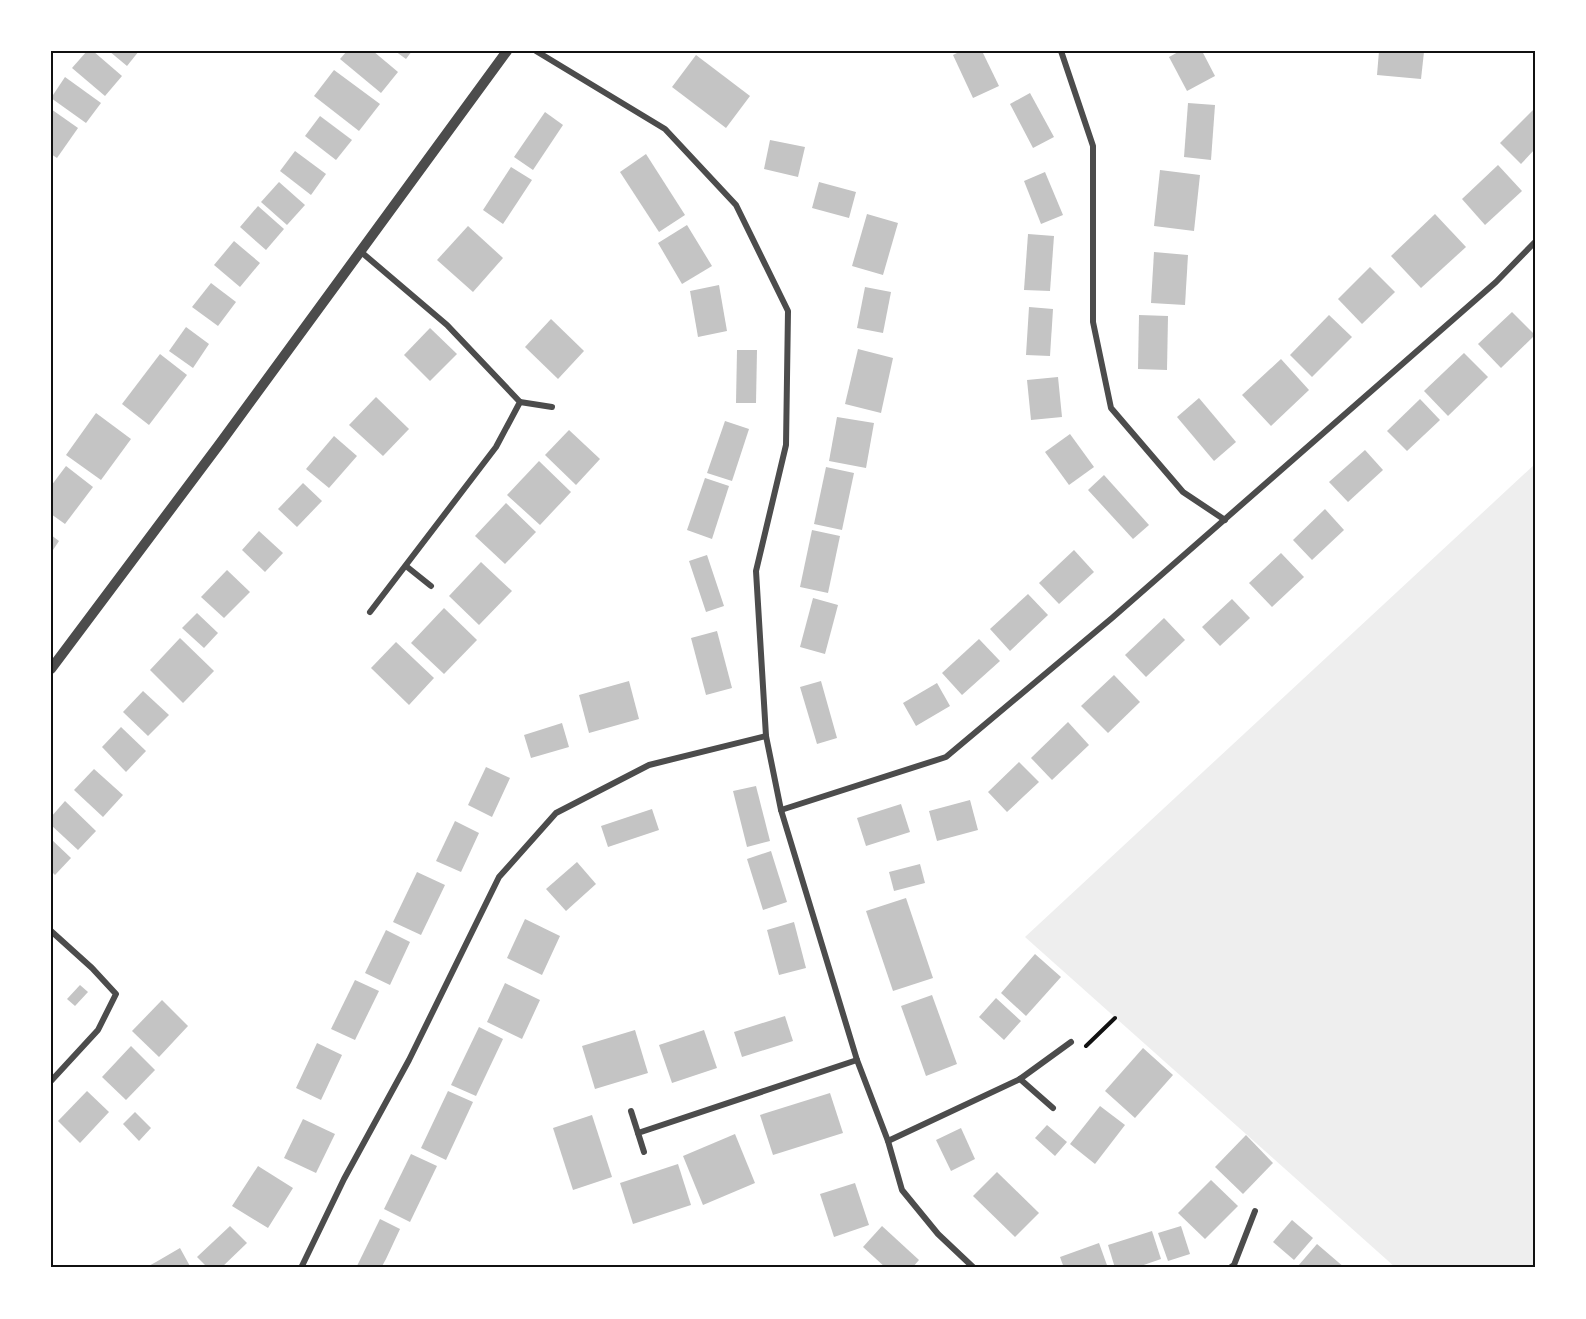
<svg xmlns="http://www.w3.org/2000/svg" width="1586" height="1319" font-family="'DejaVu Sans',sans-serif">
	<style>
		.green { fill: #eee }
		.building { fill: #c4c4c4 }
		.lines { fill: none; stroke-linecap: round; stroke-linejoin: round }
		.path { stroke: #111; stroke-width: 4 }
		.minor { stroke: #4c4c4c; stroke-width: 6 }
		.tertiary { stroke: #4c4c4c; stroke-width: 10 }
		.neatline { fill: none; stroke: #111; stroke-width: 2 }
	</style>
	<rect width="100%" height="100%" fill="#fff"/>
	<path class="green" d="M1535,464V1268H1396L1025,937Z"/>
	<g class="building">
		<path d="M87,51H93L122,76L105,96L72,68Z"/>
		<path d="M109,51H139L127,66Z"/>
		<path d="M347,51H373L398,72L381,93L340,59Z"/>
		<path d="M395,51H412L406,59Z"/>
		<path d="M961,51H982L999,86L973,98L953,55Z"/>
		<path d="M1180,51H1202L1215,76L1187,91L1169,57Z"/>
		<path d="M1379,51L1424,52L1421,79L1377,75Z"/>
		<path d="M696,55L750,96L726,128L672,87Z"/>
		<path d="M334,70L380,104L359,131L314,96Z"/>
		<path d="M65,77L101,103L86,123L51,98Z"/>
		<path d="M1030,93L1054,137L1033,148L1010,104Z"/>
		<path d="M1188,103L1215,105L1211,160L1184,157Z"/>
		<path d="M1535,108V149L1521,164L1500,143Z"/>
		<path d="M51,109L78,128L57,158L51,154Z"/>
		<path d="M545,112L563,125L533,170L514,157Z"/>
		<path d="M320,116L352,140L336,160L305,136Z"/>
		<path d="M770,140L805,147L798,177L764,169Z"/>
		<path d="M295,151L326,174L311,195L280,171Z"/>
		<path d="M646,154L685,215L659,232L620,172Z"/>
		<path d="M1498,165L1522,191L1485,225L1462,199Z"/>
		<path d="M511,167L532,180L503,224L483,210Z"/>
		<path d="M1160,170L1200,175L1194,231L1154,226Z"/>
		<path d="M1045,172L1063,215L1041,224L1024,181Z"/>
		<path d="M279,182L305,205L287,225L261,202Z"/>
		<path d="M819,182L856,192L849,218L812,208Z"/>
		<path d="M258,206L284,229L266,250L240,227Z"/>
		<path d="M867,214L898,223L883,275L852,266Z"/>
		<path d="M1435,214L1466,247L1421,288L1391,256Z"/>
		<path d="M687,225L712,266L682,284L658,243Z"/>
		<path d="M468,226L503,258L473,292L437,260Z"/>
		<path d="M1028,234L1054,236L1050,291L1024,290Z"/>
		<path d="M234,241L260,263L240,287L214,265Z"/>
		<path d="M1154,252L1188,255L1185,305L1151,303Z"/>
		<path d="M1370,267L1395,292L1362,324L1338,299Z"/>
		<path d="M211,283L236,302L218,326L192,307Z"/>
		<path d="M719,285L727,331L698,337L690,291Z"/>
		<path d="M865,287L891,292L883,333L857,328Z"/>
		<path d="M1029,307L1053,309L1050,356L1026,355Z"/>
		<path d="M1512,312L1535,335L1501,368L1478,344Z"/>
		<path d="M1139,315L1168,316L1167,370L1138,369Z"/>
		<path d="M1329,315L1352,337L1312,377L1290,355Z"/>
		<path d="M551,319L584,351L558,379L525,347Z"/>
		<path d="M186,327L209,344L193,368L169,351Z"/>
		<path d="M430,328L457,354L430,381L404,355Z"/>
		<path d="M858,349L893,358L881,413L845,404Z"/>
		<path d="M737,350H757L756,403H736Z"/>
		<path d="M1464,353L1488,377L1448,416L1424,391Z"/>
		<path d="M160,354L187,375L149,425L122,404Z"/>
		<path d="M1281,359L1309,390L1271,426L1242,395Z"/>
		<path d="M1058,377L1062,417L1031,420L1027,380Z"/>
		<path d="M376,397L409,429L383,456L349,425Z"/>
		<path d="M1199,398L1236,442L1214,461L1177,417Z"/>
		<path d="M1420,399L1440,420L1407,451L1387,431Z"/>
		<path d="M96,413L131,439L101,480L66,455Z"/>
		<path d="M837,417L874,423L866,468L829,461Z"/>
		<path d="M725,421L749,429L732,481L707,473Z"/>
		<path d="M569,430L600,459L576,485L545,455Z"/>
		<path d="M1070,434L1094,467L1069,485L1045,452Z"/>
		<path d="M334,436L357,456L329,488L306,469Z"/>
		<path d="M1365,450L1383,470L1348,502L1329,482Z"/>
		<path d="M539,461L571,492L540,525L507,495Z"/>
		<path d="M66,466L93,487L65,524L51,514V486Z"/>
		<path d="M826,467L854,473L842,530L814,524Z"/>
		<path d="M1104,475L1149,525L1133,539L1088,490Z"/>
		<path d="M705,478L729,486L712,539L687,530Z"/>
		<path d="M303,483L322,501L297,527L278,509Z"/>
		<path d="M506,503L536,532L505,564L475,536Z"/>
		<path d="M1325,509L1344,530L1312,560L1293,540Z"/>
		<path d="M812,530L840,536L828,593L800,587Z"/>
		<path d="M259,531L283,553L265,572L242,550Z"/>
		<path d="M51,535L59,541L51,553Z"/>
		<path d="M1074,550L1094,572L1059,604L1039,583Z"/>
		<path d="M1281,553L1304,577L1272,607L1249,583Z"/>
		<path d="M707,555L724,606L706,612L689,561Z"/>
		<path d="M481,562L512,591L479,625L449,596Z"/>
		<path d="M227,570L250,592L224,618L201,597Z"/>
		<path d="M1028,594L1048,615L1010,651L990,629Z"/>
		<path d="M813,598L838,605L825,654L800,647Z"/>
		<path d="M1232,599L1250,618L1220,646L1202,627Z"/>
		<path d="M444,608L477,640L444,674L411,643Z"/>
		<path d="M197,613L218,633L204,648L182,628Z"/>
		<path d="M1164,618L1185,640L1146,677L1125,655Z"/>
		<path d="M717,631L732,688L706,695L691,638Z"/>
		<path d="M180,638L214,671L183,703L150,670Z"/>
		<path d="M979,639L1000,661L962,695L942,673Z"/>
		<path d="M396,642L434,678L409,705L371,668Z"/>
		<path d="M1114,675L1140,702L1108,733L1081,706Z"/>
		<path d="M629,681L639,719L589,733L579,695Z"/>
		<path d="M821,681L837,738L817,744L800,687Z"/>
		<path d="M937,683L950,706L916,726L903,703Z"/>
		<path d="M143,691L169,715L148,736L123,712Z"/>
		<path d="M1068,722L1089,745L1052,780L1031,758Z"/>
		<path d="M562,723L569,747L531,758L524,735Z"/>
		<path d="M121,727L146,751L126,772L102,747Z"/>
		<path d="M1019,762L1039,782L1007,812L988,792Z"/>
		<path d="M486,767L510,778L492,817L468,805Z"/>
		<path d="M94,769L123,795L103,817L74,790Z"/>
		<path d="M756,786L770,841L747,847L733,791Z"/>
		<path d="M970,800L978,830L937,841L929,811Z"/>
		<path d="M65,801L96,831L78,850L51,825V817Z"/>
		<path d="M901,804L910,832L866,846L857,818Z"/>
		<path d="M652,809L659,830L608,847L601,826Z"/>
		<path d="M455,821L479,833L461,872L436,861Z"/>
		<path d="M51,839L71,858L55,875L51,871Z"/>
		<path d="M771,851L787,902L763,910L747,859Z"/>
		<path d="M577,862L596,884L566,911L546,889Z"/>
		<path d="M920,864L925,883L894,891L889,872Z"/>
		<path d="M417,872L445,885L421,935L393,922Z"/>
		<path d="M906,898L933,978L893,991L866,911Z"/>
		<path d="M525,919L560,936L542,975L507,958Z"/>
		<path d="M794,922L806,968L779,975L767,930Z"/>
		<path d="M386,930L410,942L390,985L365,973Z"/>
		<path d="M1035,954L1061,977L1026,1016L1001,993Z"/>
		<path d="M355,980L379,991L355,1040L331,1029Z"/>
		<path d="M505,983L540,1000L522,1039L487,1022Z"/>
		<path d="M80,985L88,992L75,1006L67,999Z"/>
		<path d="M932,995L957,1064L926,1076L901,1006Z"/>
		<path d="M996,998L1021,1021L1004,1040L979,1017Z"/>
		<path d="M162,1000L188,1026L159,1057L132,1031Z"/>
		<path d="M785,1016L793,1041L742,1057L734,1032Z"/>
		<path d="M479,1027L503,1039L476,1096L451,1085Z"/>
		<path d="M635,1030L648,1073L595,1089L582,1046Z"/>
		<path d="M704,1030L717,1068L672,1083L659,1045Z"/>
		<path d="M317,1043L342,1055L321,1100L296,1088Z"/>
		<path d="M131,1046L155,1070L126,1100L102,1077Z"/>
		<path d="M1143,1048L1173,1075L1135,1118L1105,1091Z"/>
		<path d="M87,1091L109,1112L80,1143L58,1121Z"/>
		<path d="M448,1091L473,1102L446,1160L421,1148Z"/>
		<path d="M830,1093L843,1133L773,1155L760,1115Z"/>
		<path d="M1100,1106L1125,1125L1095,1164L1070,1144Z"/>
		<path d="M135,1112L151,1128L139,1141L123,1124Z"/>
		<path d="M592,1115L612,1177L573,1190L553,1128Z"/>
		<path d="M303,1119L335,1134L316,1173L284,1158Z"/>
		<path d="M1047,1125L1067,1142L1055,1156L1035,1138Z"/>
		<path d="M961,1128L975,1159L951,1171L936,1140Z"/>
		<path d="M735,1134L755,1183L703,1205L683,1156Z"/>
		<path d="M1246,1135L1273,1163L1243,1194L1215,1167Z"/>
		<path d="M411,1154L437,1166L410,1222L384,1209Z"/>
		<path d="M678,1164L691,1205L633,1224L620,1183Z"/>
		<path d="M258,1166L293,1188L268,1228L232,1206Z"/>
		<path d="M997,1172L1039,1213L1015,1237L973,1196Z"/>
		<path d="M1211,1180L1238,1206L1205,1239L1178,1213Z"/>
		<path d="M855,1183L869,1225L834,1237L820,1194Z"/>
		<path d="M380,1219L400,1229L386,1259L381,1268H356Z"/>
		<path d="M1292,1220L1313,1238L1294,1260L1273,1242Z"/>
		<path d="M230,1226L247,1243L221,1268H208L197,1257Z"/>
		<path d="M882,1226L919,1260L912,1268H886L863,1247Z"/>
		<path d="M1181,1226L1190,1254L1168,1261L1158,1233Z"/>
		<path d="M1152,1231L1161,1259L1135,1268H1115L1108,1245Z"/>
		<path d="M1099,1243L1108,1268H1064L1060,1257Z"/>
		<path d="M1317,1244L1345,1268H1301L1298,1266Z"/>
		<path d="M180,1248L191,1268H145L156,1262Z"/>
	</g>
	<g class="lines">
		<path class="path" d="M1086,1046L1115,1018"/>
		<g class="minor">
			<path d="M536,51L665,129L736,205L788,311L786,445L756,571L766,736L781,810L857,1060L888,1141L902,1190L938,1234L974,1268"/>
			<path d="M1061,51L1093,146V322L1111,408L1183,492L1225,520"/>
			<path d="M360,251L447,325L520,402L496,447L370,612"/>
			<path d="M520,402L552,407"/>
			<path d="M406,566L431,586"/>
			<path d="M781,810L946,757L1112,618L1496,282L1535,242"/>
			<path d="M51,931L92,968L116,994L98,1030L51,1081"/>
			<path d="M1020,1079L1053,1108"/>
			<path d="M631,1111L638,1133"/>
			<path d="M888,1141L1020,1079L1071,1042"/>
			<path d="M644,1152L638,1133L857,1060"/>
			<path d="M301,1268L344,1179L409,1060L499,877L556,813L649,765L766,736"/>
			<path d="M1230,1268L1234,1265L1255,1211"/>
		</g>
		<path class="tertiary" d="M51,669L221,442L507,51"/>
	</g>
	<rect width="1586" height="1319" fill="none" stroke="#ffffff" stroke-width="105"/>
	<rect x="52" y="52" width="1482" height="1214" class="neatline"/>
</svg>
